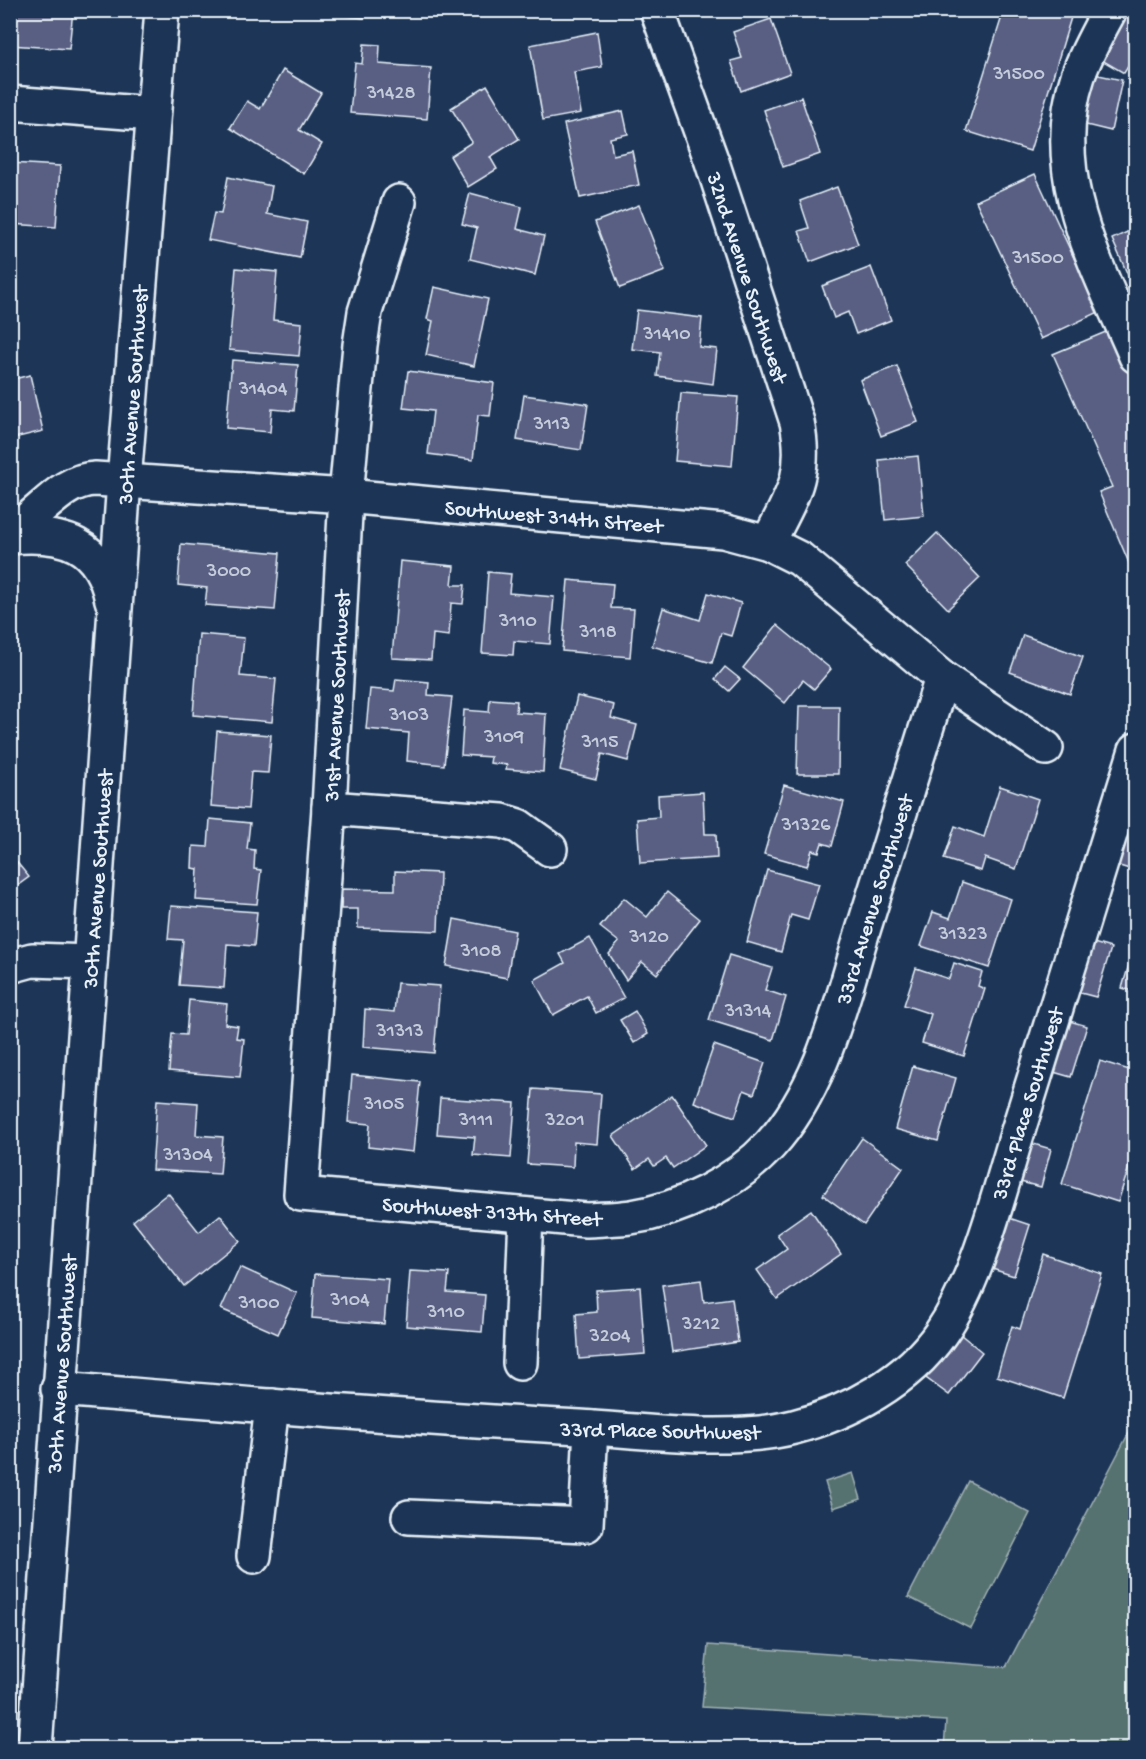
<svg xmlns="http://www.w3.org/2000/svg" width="1146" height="1759" font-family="'Gochi Hand',sans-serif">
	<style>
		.green { fill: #57726f; stroke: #a0b2b4; stroke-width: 1.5 }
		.building { fill: #595e83; stroke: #e8f1f8; stroke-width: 1.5 }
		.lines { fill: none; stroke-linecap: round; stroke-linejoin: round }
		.minor-casing { stroke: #e8f1f8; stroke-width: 38 }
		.minor { stroke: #1d3557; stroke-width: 33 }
		.labels { text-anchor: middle; stroke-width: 4.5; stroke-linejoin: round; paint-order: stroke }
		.number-label { font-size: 20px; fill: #c4ccdb }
		.street-label { font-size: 22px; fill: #e8f1f8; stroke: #1d3557 }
	</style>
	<rect width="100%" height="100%" fill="#1d3557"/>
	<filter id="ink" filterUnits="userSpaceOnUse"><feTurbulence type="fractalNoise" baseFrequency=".0167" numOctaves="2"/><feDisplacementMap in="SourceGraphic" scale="12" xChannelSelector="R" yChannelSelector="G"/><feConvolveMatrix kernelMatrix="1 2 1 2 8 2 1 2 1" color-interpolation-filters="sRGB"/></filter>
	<g filter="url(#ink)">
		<g class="green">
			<path d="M1135,1421V1748H944L946,1721L702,1707L708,1645L1006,1667Z"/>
			<path d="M853,1473L861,1499L833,1508L825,1482Z"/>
			<path d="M968,1481L1030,1513L971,1629L908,1597Z"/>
		</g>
		<g class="building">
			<path d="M16,10H73L69,49L10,45V13L16,14Z"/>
			<path d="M327,10H365L364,18L327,14Z"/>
			<path d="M1004,10H1081L1080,13L1073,11L1030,151L966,131Z"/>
			<path d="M1128,11L1136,15V54L1124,73L1100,59Z"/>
			<path d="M771,19L790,73L741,91L731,61L742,58L733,32Z"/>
			<path d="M597,32L602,67L574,72L581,113L543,120L530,45Z"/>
			<path d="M364,44L380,45L379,64L431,68L427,119L350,113L355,63L362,64Z"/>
			<path d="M283,70L321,93L299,130L322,144L304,174L230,128L247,101L260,109Z"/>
			<path d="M1094,74L1122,80L1111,131L1082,124Z"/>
			<path d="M487,85L519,139L490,157L497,169L468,187L450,156L472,142L451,108Z"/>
			<path d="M801,97L820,154L783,167L764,110Z"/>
			<path d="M623,111L628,134L610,138L613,155L632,151L639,185L580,198L564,124Z"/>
			<path d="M10,163L60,166L56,227L10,224Z"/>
			<path d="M1035,174L1099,312L1041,339L976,201Z"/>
			<path d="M228,177L272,186L267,214L307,222L300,258L208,240L214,213L221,214Z"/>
			<path d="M837,187L858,244L810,262L799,231L809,228L800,201Z"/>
			<path d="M470,193L522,207L517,229L544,236L535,275L470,259L477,228L462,224Z"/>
			<path d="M639,205L665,271L620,288L595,222Z"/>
			<path d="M1136,228V291H1135L1112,239Z"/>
			<path d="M871,267L891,320L856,334L848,312L834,318L822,286Z"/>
			<path d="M236,268L277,272L273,320L302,323L299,356L229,350Z"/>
			<path d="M434,287L488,299L474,366L426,355L433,321L427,319Z"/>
			<path d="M637,310L702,318L699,347L717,349L713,384L657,376L660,352L632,349Z"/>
			<path d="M1113,329L1136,383V560L1129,563L1099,492L1112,487L1053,354Z"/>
			<path d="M232,360L298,365L294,411L272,409L270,432L226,428Z"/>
			<path d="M897,366L918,422L881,436L860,380Z"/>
			<path d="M408,371L494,383L490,416L478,415L473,460L428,454L433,411L403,408Z"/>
			<path d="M30,375L43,431L10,439V380Z"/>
			<path d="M681,393L738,397L732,466L675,461Z"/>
			<path d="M524,395L588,404L581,450L517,440Z"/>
			<path d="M918,456L924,516L885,520L879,460Z"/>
			<path d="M937,533L980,578L948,609L905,565Z"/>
			<path d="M181,544L280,553L275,610L205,605L207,588L178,585Z"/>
			<path d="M400,561L454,566L452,585H465L463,604L451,603L449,636L433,634L431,660L392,658Z"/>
			<path d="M488,572L511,574L509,593L554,597L550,644L514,641L513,655L482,653Z"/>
			<path d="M568,580L613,584L611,608L634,609L630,657L562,651Z"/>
			<path d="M708,593L741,603L731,636L721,633L712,663L652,646L663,608L700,620Z"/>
			<path d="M777,625L831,669L814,689L803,680L785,703L743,668Z"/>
			<path d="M10,628L18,644L10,647Z"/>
			<path d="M199,634L244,638L240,676L276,679L272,722L193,715Z"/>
			<path d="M1023,635L1083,657L1070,694L1010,672Z"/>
			<path d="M725,667L740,679L729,691L715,679Z"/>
			<path d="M396,679L429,682L428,695L452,697L444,765L407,761L409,733L366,729L370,689L394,691Z"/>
			<path d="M577,696L614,705L611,718L637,725L628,761L602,754L596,779L560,770Z"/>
			<path d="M490,699L517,701L516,712L546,714L543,772L506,769L507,765L490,763L491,757L461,755L464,710L489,712Z"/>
			<path d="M799,706H839L838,774H797Z"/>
			<path d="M217,731L271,735L268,773L251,772L248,809L211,806Z"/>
			<path d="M784,785L844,802L832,846L822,843L819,852L812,850L807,866L764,854Z"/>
			<path d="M1000,786L1038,799L1016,869L985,858L981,871L944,859L955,826L984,837Z"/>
			<path d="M703,792L705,834H716L717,858L640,863L637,819L659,817L658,795Z"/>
			<path d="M1121,810L1136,815V860L1133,870L1106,862Z"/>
			<path d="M210,819L250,823L247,849L255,850L254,869L261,870L257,904L196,900L198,869L192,868L193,846L208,847Z"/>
			<path d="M10,854L29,877L10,891Z"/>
			<path d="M767,870L819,884L808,920L791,915L781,952L747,942Z"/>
			<path d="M395,871L440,873L438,931L358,928V909H341L342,889L395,890Z"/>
			<path d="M962,882L1011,899L989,968L921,946L933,912L950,918Z"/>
			<path d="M667,892L700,919L657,974L642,962L626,980L609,954L619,942L600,927L624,898L647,917Z"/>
			<path d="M171,906L257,912L254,946L227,944L224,988L179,985L183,940L168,939Z"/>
			<path d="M454,919L515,931L507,978L446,966Z"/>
			<path d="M590,938L624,998L596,1013L587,996L553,1015L534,980L565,963L560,954Z"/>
			<path d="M1083,940L1111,948L1096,997L1069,990Z"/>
			<path d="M1136,941V992L1122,988Z"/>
			<path d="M729,955L772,968L765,990L786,997L773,1040L709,1020Z"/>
			<path d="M954,963L982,972L978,986L985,989L964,1056L922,1043L931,1014L904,1005L916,968L949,979Z"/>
			<path d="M397,983L440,986L434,1053L363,1047L365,1009L394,1012Z"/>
			<path d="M189,1000L227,1004L225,1024L238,1026L236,1038L244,1039L240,1077L169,1071L172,1034L186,1035Z"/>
			<path d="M635,1011L648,1034L634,1043L620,1020Z"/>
			<path d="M1059,1018L1087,1026L1071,1077L1043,1069Z"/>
			<path d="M714,1045L765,1063L754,1094L744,1090L735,1117L694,1102Z"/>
			<path d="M1100,1061L1136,1072V1145L1118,1202L1062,1184Z"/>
			<path d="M913,1066L956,1078L938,1141L895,1129Z"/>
			<path d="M352,1075L420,1082L413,1152L368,1147L370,1124L348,1122Z"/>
			<path d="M533,1089L601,1094L597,1144L574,1142L573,1167L527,1164Z"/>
			<path d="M672,1095L706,1145L673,1168L666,1158L654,1166L649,1159L635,1169L613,1136Z"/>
			<path d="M440,1098L515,1103L511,1158L473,1155L475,1137L437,1134Z"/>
			<path d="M157,1100L198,1103L196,1135L223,1137L220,1174L152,1170Z"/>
			<path d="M862,1138L903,1168L864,1225L823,1195Z"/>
			<path d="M1023,1141L1051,1149L1041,1187L1012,1180Z"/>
			<path d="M168,1193L199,1232L220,1215L240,1241L184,1286L133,1221Z"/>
			<path d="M811,1210L841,1254L777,1299L757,1270L787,1249L777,1234Z"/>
			<path d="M1003,1216L1030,1225L1014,1276L986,1267Z"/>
			<path d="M1043,1254L1102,1274L1063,1398L997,1376L1012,1326L1020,1329Z"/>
			<path d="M240,1267L297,1293L278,1334L221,1309Z"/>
			<path d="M410,1271L449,1273L447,1292L485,1295L482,1332L406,1326Z"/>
			<path d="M315,1274L388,1279L384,1324L312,1318Z"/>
			<path d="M701,1280L704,1302L732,1298L738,1342L672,1352L662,1285Z"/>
			<path d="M640,1287L645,1354L579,1359L576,1314L597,1312L596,1290Z"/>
			<path d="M960,1334L982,1352L949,1395L926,1378Z"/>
			<path d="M81,1743L136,1748H81Z"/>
		</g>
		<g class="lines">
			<defs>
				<g id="minor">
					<path d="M657,10L712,162L797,422C808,476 791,497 768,543"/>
					<path d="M1110,10C1098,32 1086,53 1078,76C1045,175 1098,267 1136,356"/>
					<path d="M10,103L153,114"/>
					<path d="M399,202L365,312L360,345L346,496L329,808L301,1194L586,1220C601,1219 616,1219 631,1217C681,1210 736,1182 770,1145C825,1085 842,996 866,921C891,840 917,759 942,678"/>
					<path d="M10,532C40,516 60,480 95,479L346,496L723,531L768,543L800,559L942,678L1046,748"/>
					<path d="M10,537C64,532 100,543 112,600"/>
					<path d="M329,808L502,821L518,826L550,849"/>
					<path d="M10,966L32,960L90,962"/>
					<path d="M520,1363L526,1215"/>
					<path d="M58,1389C232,1403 405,1418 580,1427C645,1431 732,1443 794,1427C849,1413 908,1381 941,1333C980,1277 1001,1184 1022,1118C1060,995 1098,873 1136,750"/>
					<path d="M409,1517L586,1525L591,1428"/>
					<path d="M254,1556L272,1406"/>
					<path d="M35,1748L124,481L162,10"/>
				</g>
			</defs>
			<use href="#minor" class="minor-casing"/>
			<use href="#minor" class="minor"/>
		</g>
	</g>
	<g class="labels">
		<g class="number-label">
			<text x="1019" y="79">31500</text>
			<text x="391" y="98">31428</text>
			<text x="1038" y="263">31500</text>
			<text x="667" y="339">31410</text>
			<text x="263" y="394">31404</text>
			<text x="552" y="429">3113</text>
			<text x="229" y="576">3000</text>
			<text x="518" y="626">3110</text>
			<text x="598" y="637">3118</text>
			<text x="409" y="720">3103</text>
			<text x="504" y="742">3109</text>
			<text x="600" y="747">3115</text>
			<text x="806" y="830">31326</text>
			<text x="963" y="939">31323</text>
			<text x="649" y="942">3120</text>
			<text x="481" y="956">3108</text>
			<text x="748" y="1016">31314</text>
			<text x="400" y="1036">31313</text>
			<text x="384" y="1109">3105</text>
			<text x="476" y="1125">3111</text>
			<text x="565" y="1125">3201</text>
			<text x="188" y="1160">31304</text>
			<text x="350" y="1305">3104</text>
			<text x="259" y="1308">3100</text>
			<text x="446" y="1317">3110</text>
			<text x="701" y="1329">3212</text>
			<text x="610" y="1341">3204</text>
		</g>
		<g class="street-label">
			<text transform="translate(749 277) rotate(72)" y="8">32nd Avenue Southwest</text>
			<text transform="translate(131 395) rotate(-86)" y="8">30th Avenue Southwest</text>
			<text transform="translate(554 515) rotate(5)" y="8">Southwest 314th Street</text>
			<text transform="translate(335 696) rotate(-87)" y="8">31st Avenue Southwest</text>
			<text transform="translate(96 879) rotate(-86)" y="8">30th Avenue Southwest</text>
			<text transform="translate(873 899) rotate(-73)" y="8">33rd Avenue Southwest</text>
			<text transform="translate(1026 1103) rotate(-73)" y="8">33rd Place Southwest</text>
			<text transform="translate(492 1210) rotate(4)" y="8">Southwest 313th Street</text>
			<text transform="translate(60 1364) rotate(-86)" y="8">30th Avenue Southwest</text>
			<text transform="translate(660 1429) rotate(1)" y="8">33rd Place Southwest</text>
		</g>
	</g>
	<rect width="1146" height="1759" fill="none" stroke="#1d3557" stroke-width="36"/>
	<rect x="18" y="18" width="1110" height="1723" fill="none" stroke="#e8f1f8" stroke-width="2" filter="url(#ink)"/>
</svg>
